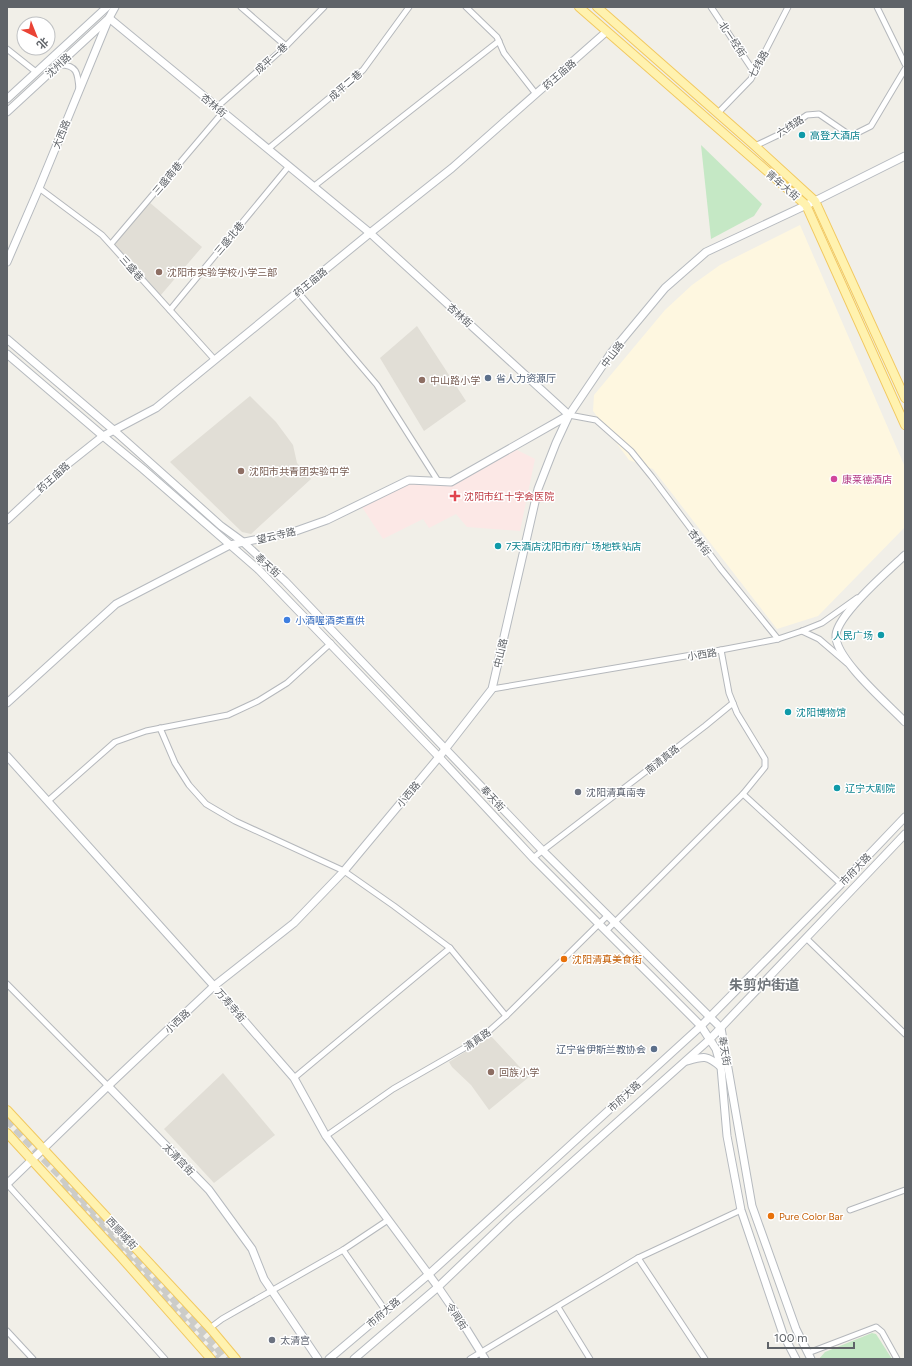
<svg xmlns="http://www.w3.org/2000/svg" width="912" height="1366" font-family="Figtree,'Noto Sans SC',sans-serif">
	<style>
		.commercial { fill: #fef7e0 }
		.education { fill: #e1ded6 }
		.medical { fill: #fce8e6 }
		.green { fill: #c5e8c5 }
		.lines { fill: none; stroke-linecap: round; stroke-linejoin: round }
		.highway-tunnel { stroke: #ccccc8; stroke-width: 9; stroke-dasharray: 9 4.5; stroke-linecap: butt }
		.street-casing { stroke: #b5b8bc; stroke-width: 7 }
		.secondary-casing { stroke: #b6babf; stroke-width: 9 }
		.primary-casing { stroke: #f2c960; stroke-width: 10 }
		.street { stroke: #fff; stroke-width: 5 }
		.secondary { stroke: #fff; stroke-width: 7 }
		.primary { stroke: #fff2af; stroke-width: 8 }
		.culture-dot { fill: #0f9aa8; stroke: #fff; stroke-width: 1.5 }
		.education-dot { fill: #8d6e63; stroke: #fff; stroke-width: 1.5 }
		.service-dot { fill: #5c6f8a; stroke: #fff; stroke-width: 1.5 }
		.hotel-dot { fill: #d1479c; stroke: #fff; stroke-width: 1.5 }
		.health-dot { fill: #e0444e; stroke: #fff; stroke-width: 1.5 }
		.shop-dot { fill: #3f7fe0; stroke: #fff; stroke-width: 1.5 }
		.worship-dot { fill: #6b7280; stroke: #fff; stroke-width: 1.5 }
		.food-dot { fill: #e8710a; stroke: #fff; stroke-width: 1.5 }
		.labels { text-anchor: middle; stroke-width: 3; stroke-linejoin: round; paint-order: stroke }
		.street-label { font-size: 10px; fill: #5f6368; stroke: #fff }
		.culture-label { font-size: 10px; fill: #0d838f; stroke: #fff; text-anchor: start }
		.education-label { font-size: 10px; fill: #785e54; stroke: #fff; text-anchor: start }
		.service-label { font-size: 10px; fill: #4e5e75; stroke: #fff; text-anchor: start }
		.hotel-label { font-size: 10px; fill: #b23c85; stroke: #fff; text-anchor: start }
		.health-label { font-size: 10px; fill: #be3a42; stroke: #fff; text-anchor: start }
		.shop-label { font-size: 10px; fill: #366cbe; stroke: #fff; text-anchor: start }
		.worship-label { font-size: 10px; fill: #5b616d; stroke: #fff; text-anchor: start }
		.food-label { font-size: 10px; fill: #c56008; stroke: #fff; text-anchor: start }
		.district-label { font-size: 14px; font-weight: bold; fill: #70757a; stroke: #fff }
	</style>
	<rect width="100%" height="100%" fill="#f1efe8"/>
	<path class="commercial" d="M800,225L905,467V527L818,616L777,629L653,469L629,460L593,411L594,395L665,310L692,285L720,265Z"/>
	<g class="education">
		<path d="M149,202L202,247L160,296L112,244Z"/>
		<path d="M417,326L466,401L424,431L380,358Z"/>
		<path d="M250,396L276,422L293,445L297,463L311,479L251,534L242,532L170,462Z"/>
		<path d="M491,1036L529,1077L489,1110L471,1085L452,1067L449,1062Z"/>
		<path d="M223,1073L275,1135L214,1183L164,1129Z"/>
	</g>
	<path class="medical" d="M517,450L535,459L520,531L467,527L456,514L429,528L423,519L383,539L362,507L410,482L447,486L481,470L505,455Z"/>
	<g class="green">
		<path d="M701,145L762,204L754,216L711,239Z"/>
		<path d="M872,1333L876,1334L892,1359H819L825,1352Z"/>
	</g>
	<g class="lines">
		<g class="highway-tunnel">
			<path d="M7,1119L87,1203L216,1345L226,1359"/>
			<path d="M62,1185L214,1355L217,1359"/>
		</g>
		<defs>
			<g id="street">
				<path d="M241,7L286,46"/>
				<path d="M466,7L497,37L504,53L536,94"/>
				<path d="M711,7L754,72"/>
				<path d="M877,7L905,64"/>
				<path d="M7,49L36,72"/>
				<path d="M58,65C77,64 78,73 79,90"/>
				<path d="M217,107L286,46L324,7"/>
				<path d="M718,113L751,79L788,7"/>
				<path d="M755,146L778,135L807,115L819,114L851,136L871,126L905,69"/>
				<path d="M268,149L363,70L409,7"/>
				<path d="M313,187L499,41"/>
				<path d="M39,188L102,235L215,360"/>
				<path d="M111,244L223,112"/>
				<path d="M298,292L377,385L438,481"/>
				<path d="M170,310L289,166"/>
				<path d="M569,415L596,420L631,451L652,477L721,569L778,639"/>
				<path d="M802,631L819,639L847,663"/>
				<path d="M492,689L721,650L778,639L802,631L822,623L857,598"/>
				<path d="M160,728L175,763L189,785L206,804L235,821L344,871L394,906L450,948L506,1016"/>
				<path d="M743,794L841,884"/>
				<path d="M48,801L115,742L146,731L228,715L258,701L287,683L331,643"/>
				<path d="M533,858L705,726L733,703"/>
				<path d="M606,931L743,794L765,767V759L737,713L729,693L721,650"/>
				<path d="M806,938L905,1034"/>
				<path d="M7,984L108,1086"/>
				<path d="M294,1078L450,948"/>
				<path d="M326,1136L393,1089L480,1039L506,1016L608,915"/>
				<path d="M7,1184L165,1359"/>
				<path d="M850,1210L905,1190"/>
				<path d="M343,1250L383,1307"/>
				<path d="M638,1258L705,1359"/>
				<path d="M558,1307L590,1359"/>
				<path d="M210,1328L222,1319L343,1250L388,1220"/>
				<path d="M7,1331L33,1359"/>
				<path d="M808,1353L876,1327L882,1332L897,1359"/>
				<path d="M470,1359L638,1258L741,1210"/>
			</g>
			<g id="secondary">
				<path d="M7,99L107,7"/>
				<path d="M7,112L109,18L370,233L569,415L451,482L409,480L327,520L296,531L230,545L116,604L7,703"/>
				<path d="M7,262L39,188L109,18L115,7"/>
				<path d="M7,339L117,433L221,526L243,542L285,581L542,850L721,1028L752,1206L796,1329L811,1359"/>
				<path d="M7,354L103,436L143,469L259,570L439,757L533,858L701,1026L716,1049L721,1067L727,1136L741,1210L783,1334L796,1359"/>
				<path d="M7,520L64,467L103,436L156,408L370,233L452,168L606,32"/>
				<path d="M905,555C889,570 838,614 836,635C834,658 889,705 905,722"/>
				<path d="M7,756L214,986L294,1078L326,1136L438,1287L462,1322L485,1359"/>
				<path d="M687,1061C704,1056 707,1055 721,1067"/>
				<path d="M108,1086L209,1190L252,1249L264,1279L318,1359"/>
				<path d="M7,1184L108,1086L214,986L294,923L344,871L439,757L492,689L538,489L556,443L569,415L611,353L665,288L706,252L815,201L905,156"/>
				<path d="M329,1359L428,1275L701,1026L841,884L905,817"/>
				<path d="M354,1359L438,1287L510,1218L710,1039L905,834"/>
			</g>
			<g id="primary">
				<path d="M579,7L806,205L905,425"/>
				<path d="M597,7L755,146L815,201L905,398"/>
				<path d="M7,1110L210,1328L236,1359"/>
				<path d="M7,1133L120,1256L211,1359"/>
			</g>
		</defs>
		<use href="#street" class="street-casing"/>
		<use href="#secondary" class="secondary-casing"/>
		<use href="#primary" class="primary-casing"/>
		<use href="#street" class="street"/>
		<use href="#secondary" class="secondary"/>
		<use href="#primary" class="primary"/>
	</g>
	<g class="culture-dot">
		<circle cx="802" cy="135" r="4"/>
		<circle cx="498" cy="546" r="4"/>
		<circle cx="881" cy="635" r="4"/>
		<circle cx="788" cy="712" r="4"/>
		<circle cx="837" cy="788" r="4"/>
	</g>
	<g class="education-dot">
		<circle cx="159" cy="272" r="4"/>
		<circle cx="422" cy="380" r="4"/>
		<circle cx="241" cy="471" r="4"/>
		<circle cx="491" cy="1072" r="4"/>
	</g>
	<g class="service-dot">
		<circle cx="488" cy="378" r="4"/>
		<circle cx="654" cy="1049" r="4"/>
	</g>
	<circle class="hotel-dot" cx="834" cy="479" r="4"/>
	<path class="health-dot" d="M453 490h4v4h4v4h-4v4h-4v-4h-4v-4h4z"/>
	<circle class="shop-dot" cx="287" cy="620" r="4"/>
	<g class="worship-dot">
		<circle cx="578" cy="792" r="4"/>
		<circle cx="272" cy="1340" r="4"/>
	</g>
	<g class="food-dot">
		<circle cx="564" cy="959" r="4"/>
		<circle cx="771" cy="1216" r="4"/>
	</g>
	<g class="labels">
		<g class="street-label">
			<text transform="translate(733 39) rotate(56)" y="4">北一经街</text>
			<text transform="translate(271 58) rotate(-42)" y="4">成平一巷</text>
			<text transform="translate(758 64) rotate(-61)" y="4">七纬路</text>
			<text transform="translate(58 65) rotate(-43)" y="4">沈州路</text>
			<text transform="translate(559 74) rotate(-41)" y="4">药王庙路</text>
			<text transform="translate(345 85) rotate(-41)" y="4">成平二巷</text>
			<text transform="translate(214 105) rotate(40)" y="4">杏林街</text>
			<text transform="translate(790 126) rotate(-33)" y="4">六纬路</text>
			<text transform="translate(61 134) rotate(-68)" y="4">大西路</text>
			<text transform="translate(167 178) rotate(-50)" y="4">三盛南巷</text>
			<text transform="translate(783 185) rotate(41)" y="4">青年大街</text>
			<text transform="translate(229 238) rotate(-50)" y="4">三盛北巷</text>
			<text transform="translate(132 268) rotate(48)" y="4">三盛巷</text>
			<text transform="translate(310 282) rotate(-39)" y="4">药王庙路</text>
			<text transform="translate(460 315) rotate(42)" y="4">杏林街</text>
			<text transform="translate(612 354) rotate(-53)" y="4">中山路</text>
			<text transform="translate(53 477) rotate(-42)" y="4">药王庙路</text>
			<text transform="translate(276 535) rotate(-13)" y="4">望云寺路</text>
			<text transform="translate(700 542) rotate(53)" y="4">杏林街</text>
			<text transform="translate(268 565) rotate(42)" y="4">奉天街</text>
			<text transform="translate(500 653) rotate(-77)" y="4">中山路</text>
			<text transform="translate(702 654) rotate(-9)" y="4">小西路</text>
			<text transform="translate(662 759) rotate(-38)" y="4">南清真路</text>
			<text transform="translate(408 794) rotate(-50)" y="4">小西路</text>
			<text transform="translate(493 798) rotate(47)" y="4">奉天街</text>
			<text transform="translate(855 869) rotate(-46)" y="4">市府大路</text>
			<text transform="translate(231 1005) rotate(49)" y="4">万寿寺街</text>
			<text transform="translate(177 1021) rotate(-43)" y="4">小西路</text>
			<text transform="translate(477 1039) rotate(-35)" y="4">清真路</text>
			<text transform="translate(725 1051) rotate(80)" y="4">奉天街</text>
			<text transform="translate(624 1096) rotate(-42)" y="4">市府大路</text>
			<text transform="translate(179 1159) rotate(46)" y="4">太清宫街</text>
			<text transform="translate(122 1233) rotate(47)" y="4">西顺城街</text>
			<text transform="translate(383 1312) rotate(-40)" y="4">市府大路</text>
			<text transform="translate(457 1316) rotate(56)" y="4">令闻街</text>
		</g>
		<g class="culture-label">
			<text x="810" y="139">高登大酒店</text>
			<text x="506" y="550">7天酒店沈阳市府广场地铁站店</text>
			<text x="873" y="639" text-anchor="end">人民广场</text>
			<text x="796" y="716">沈阳博物馆</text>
			<text x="845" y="792">辽宁大剧院</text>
		</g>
		<g class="education-label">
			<text x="167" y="276">沈阳市实验学校小学三部</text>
			<text x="430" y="384">中山路小学</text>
			<text x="249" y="475">沈阳市共青团实验中学</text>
			<text x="499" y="1076">回族小学</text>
		</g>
		<g class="service-label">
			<text x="496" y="382">省人力资源厅</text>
			<text x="646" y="1053" text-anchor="end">辽宁省伊斯兰教协会</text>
		</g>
		<g class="hotel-label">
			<text x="842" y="483">康莱德酒店</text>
		</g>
		<g class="health-label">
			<text x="464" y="500">沈阳市红十字会医院</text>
		</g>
		<g class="shop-label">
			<text x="295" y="624">小酒喔酒类直供</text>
		</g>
		<g class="worship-label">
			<text x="586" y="796">沈阳清真南寺</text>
			<text x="280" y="1344">太清宫</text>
		</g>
		<g class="food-label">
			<text x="572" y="963">沈阳清真美食街</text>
			<text x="779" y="1220">Pure Color Bar</text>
		</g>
		<g class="district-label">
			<text x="764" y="990">朱剪炉街道</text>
		</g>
	</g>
	<rect width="912" height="1366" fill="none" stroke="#5f6368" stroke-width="16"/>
	<g transform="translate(36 36) rotate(137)"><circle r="19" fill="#ffffff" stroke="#bfc1c3"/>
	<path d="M0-3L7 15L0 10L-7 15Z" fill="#ea4335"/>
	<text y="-6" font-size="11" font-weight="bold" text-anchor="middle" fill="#5f6368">北</text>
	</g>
	<path d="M768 1342v6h86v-6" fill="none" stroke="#5f6368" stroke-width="2"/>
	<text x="774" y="1342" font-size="12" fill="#5f6368" stroke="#ffffff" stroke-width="3" paint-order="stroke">100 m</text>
</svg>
